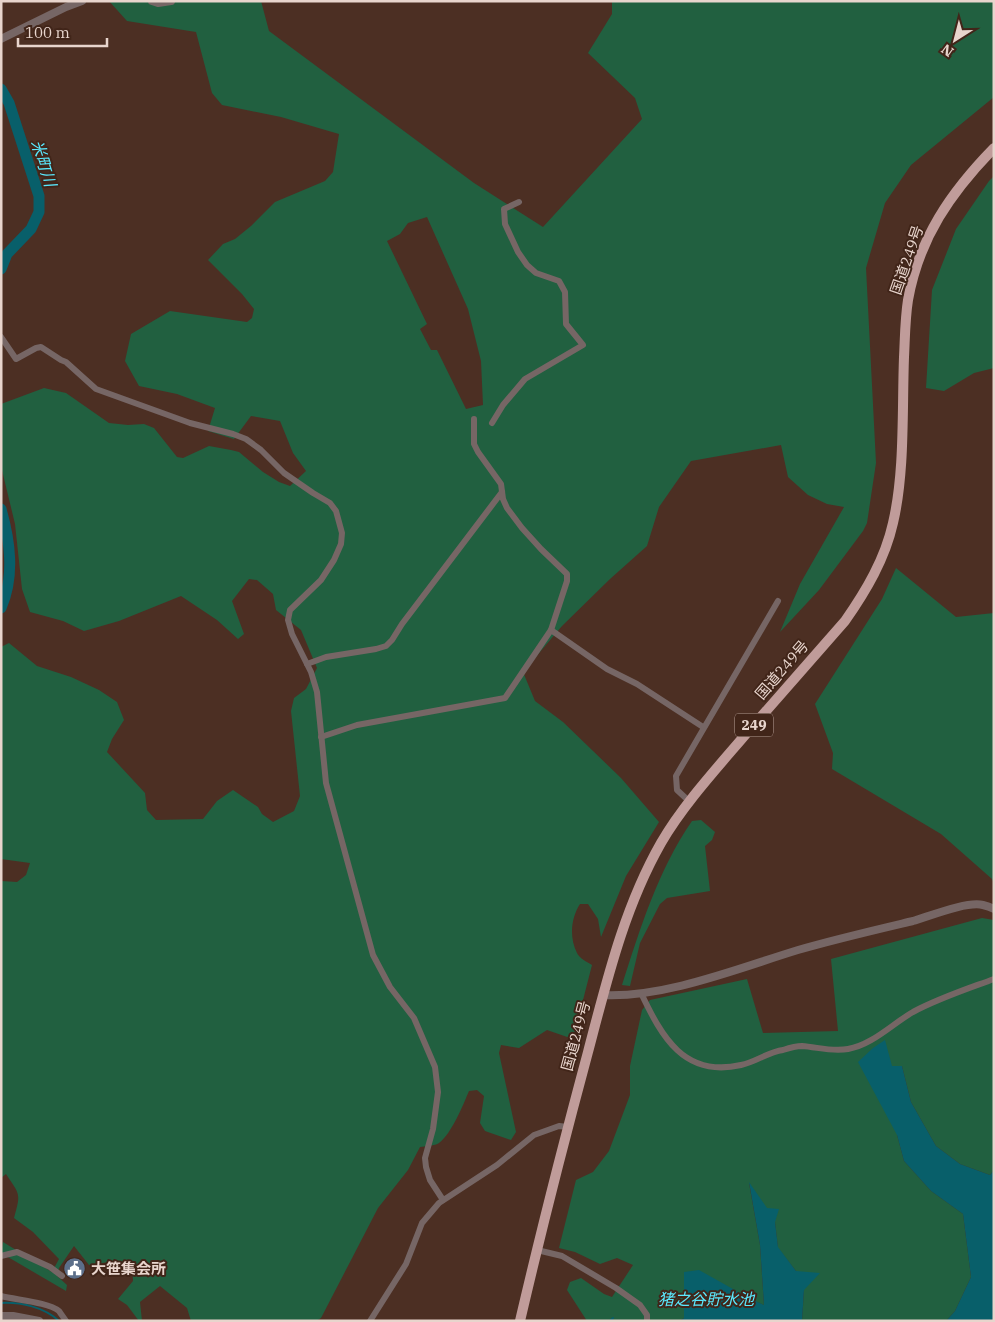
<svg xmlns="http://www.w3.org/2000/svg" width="995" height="1322" font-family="'IBM Plex Serif','Noto Sans JP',serif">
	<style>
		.green { fill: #216040; fill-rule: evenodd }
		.water { fill: #085f6a }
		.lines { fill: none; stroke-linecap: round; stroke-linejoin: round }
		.stream { stroke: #085f6a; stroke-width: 2 }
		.river { stroke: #085f6a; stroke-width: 11 }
		.minor { stroke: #766665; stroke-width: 6 }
		.tertiary { stroke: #766665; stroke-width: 8 }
		.trunk { stroke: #c09c9a; stroke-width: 10 }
		.labels { text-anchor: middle; stroke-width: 4; stroke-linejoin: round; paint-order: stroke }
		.shield { fill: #412519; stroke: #b6a097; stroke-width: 1 }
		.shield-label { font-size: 14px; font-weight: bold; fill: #e8d5cd }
		.street-label { font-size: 15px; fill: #e8d5cd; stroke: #412519 }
		.poi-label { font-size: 15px; font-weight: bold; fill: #e8d5cd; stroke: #412519; text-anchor: start }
		.water-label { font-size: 16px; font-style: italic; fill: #5ae9fe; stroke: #412519 }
	</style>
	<rect width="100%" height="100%" fill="#4c2f23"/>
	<g class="green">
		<path d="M109,1H261L269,31L474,183L543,227L642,119L635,98L588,53L612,14V1H994V97L911,165L885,203L866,268L876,463L867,523L863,531L819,590L780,632L800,584L844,507L827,504L808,495L788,477L781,445L691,461L659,507L647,546L610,579L562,626L523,672L535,701L563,722L621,778L659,822L626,876L601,937L598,919L588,904H580C571,918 569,937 577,953C579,958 587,962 592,965L573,1039L547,1030L519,1048L501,1045L499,1053L516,1132L511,1140L485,1131L480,1123L484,1096L477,1090L469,1091C463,1105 452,1133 439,1143C435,1146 425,1146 420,1147L408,1170L378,1208L321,1318L316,1321H191L187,1308L160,1286L140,1302L142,1321H139L127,1305L118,1299L133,1281L132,1265L109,1262L89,1265L74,1246L59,1268L57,1276L67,1285L66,1291L1,1253L3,1242L52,1272L59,1259L33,1232L14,1218C21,1193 20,1195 6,1174L1,1178V881L17,882L26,875L30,863L1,859V647L9,643L37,666L71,677L99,690L117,702L124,720L112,739L107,752L145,793L147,810L156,820L203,819L217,801L233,790L258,807L262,814L273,822L294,811L300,796L291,711L294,698L306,689L317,668L301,630L276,610L273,594L257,580L249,579L232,601L244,634L238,639L217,620L181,596L119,621L84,631L63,621L30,612L22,589L15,524L1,466V404L44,388L66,393L109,423L128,425L144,424L154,428L177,457L183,458L209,446L231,450L239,452L263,472L279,482L290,486L306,471L293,453L280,421L251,416L234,439L208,431L215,408L177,394L139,386L125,361L131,334L170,311L247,322L252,318L254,309L242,294L208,260L223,244L235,239L251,226L275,202L325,181L333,172L339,134L281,117L222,105L212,93L196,32L127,21ZM427,217L468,309L481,361L483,405L466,409L437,350H431L420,329L427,324L387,241L400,234L408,223Z"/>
		<path d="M994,176V368L974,373L944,391L926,388L932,290L956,229L989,181Z"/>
		<path d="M896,568L956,617L994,613V884L992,879L941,834L832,769L833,753L815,704L882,599Z"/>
		<path d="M701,820L715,832L712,840L705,846L710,891L667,898L660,904L640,943L630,986L622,985C640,929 658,870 692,821Z"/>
		<path d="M982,918L994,920V1170L990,1175L960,1164L936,1146L911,1102L902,1066L897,1135L904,1161L931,1191L963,1214L971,1277L955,1311L946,1321H802L804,1290L796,1271L778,1248L775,1222L749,1183L760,1245L764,1305L684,1272V1318L680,1321H587L567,1290L570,1282L581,1278L604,1294L612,1297L633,1265L617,1258L600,1264L575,1252L559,1248L576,1180L593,1172L609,1151L630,1095V1066L642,1010L650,1000L747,979L763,1033L838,1031L831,959Z"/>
	</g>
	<g class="water">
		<path d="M885,1040L892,1066H902L911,1102L936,1146L960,1164L990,1175L994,1170V1321H946L955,1311L971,1277L963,1214L931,1191L904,1161L897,1135L858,1062L873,1048Z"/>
		<path d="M749,1182L767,1208L779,1209L775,1222L778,1247L796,1271L820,1273L804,1290L802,1321H680L684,1318V1272L699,1270L749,1298L764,1305L760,1245Z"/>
	</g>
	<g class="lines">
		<g class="stream">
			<path d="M1,1303C21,1302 44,1307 59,1321"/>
			<path d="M610,1321L613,1318"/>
		</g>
		<g class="river">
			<path d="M1,89L9,103L39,196V212L31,229L7,254L1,269"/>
			<path d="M1,509C10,541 15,576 1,608"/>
		</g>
		<g class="minor">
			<path d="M1,337L16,359L36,348L41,347L61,360L66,362L96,389L190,423L233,434L246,439L261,450L284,473L313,493L330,503L336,511L342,533L341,544L334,560L321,580L290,610L288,620L292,634L311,672L317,692L326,783L373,955L390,987L414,1018L435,1067L438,1092L433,1129L425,1158L426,1167L430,1180L443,1200"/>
			<path d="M492,423L503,405L525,379L583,345L566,324L565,292L559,281L536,273L527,265L518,252L505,224L504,209L519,202"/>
			<path d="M551,630L607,669L637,684L703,727"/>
			<path d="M307,664L326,657L376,649L386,646L392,640L402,624L502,492"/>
			<path d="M321,737L357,725L505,698L551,630L567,581V574L541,549L522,528L507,508L503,499L501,484L478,452L474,444V419"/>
			<path d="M690,802L677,790L676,776L778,601"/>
			<path d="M641,993C662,1037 684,1078 741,1065C756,1062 768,1052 783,1050C789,1048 796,1046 802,1046C817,1047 832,1052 848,1049C872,1045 892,1024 913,1012C939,998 967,989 994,979"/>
			<path d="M537,1250L562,1256L616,1288L640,1305L647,1315V1321"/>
			<path d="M1,1256L17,1252L50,1267L62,1276"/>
			<path d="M1,1296C16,1300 48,1302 59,1311C61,1314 64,1318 66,1321"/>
			<path d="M370,1321L406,1264L422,1223L439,1203L497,1165L534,1135L559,1126L568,1127"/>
		</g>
		<g class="tertiary">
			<path d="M152,1L158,3L171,1"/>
			<path d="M1,39L66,7L82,1"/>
			<path d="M603,995C665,998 739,968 798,950C836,939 875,930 913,921C930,916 967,901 983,905C987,906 990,907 994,909"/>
			<path d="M1,1316H13L39,1321"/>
		</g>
		<path class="trunk" d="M520,1321C541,1231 564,1141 588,1052C607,980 624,908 661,843C683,805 717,768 746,734C779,696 812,659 845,621C866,591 885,559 893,523C905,472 902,410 904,357C905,338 905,319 908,300C919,238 951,192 994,148"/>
	</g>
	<defs>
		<symbol id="civic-disc" viewBox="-11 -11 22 22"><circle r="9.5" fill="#5c6f8a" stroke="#412519"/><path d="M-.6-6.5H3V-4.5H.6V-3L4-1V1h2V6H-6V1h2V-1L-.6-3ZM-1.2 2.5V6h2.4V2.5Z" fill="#fff"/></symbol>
	</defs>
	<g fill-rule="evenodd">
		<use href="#civic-disc" x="62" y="1256" width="25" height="25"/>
	</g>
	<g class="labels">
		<rect class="shield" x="735" y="713.5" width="38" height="23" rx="4"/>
		<g class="shield-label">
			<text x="754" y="730">249</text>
		</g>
		<g class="street-label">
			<text transform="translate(907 260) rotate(-71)" y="5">国道249号</text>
			<text transform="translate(782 670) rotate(-49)" y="5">国道249号</text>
			<text transform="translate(576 1036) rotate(-75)" y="5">国道249号</text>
		</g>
		<g class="poi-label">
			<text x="91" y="1274">大笹集会所</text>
		</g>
		<g class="water-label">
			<text transform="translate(44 163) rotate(72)" y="6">米町川</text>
			<text x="706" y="1305">猪之谷貯水池</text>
		</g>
	</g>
	<rect width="995" height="1322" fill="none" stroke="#e8d5cd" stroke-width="5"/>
	<g transform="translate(955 40) rotate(216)" stroke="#412519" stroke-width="4" paint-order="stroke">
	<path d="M0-4L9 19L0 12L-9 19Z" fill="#e8d5cd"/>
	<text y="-8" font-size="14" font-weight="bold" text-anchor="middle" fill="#e8d5cd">N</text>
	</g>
	<path d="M18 38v8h89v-8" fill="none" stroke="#e8d5cd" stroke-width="2.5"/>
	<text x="25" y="38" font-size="15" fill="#e8d5cd" stroke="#412519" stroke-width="4" paint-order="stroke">100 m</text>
</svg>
